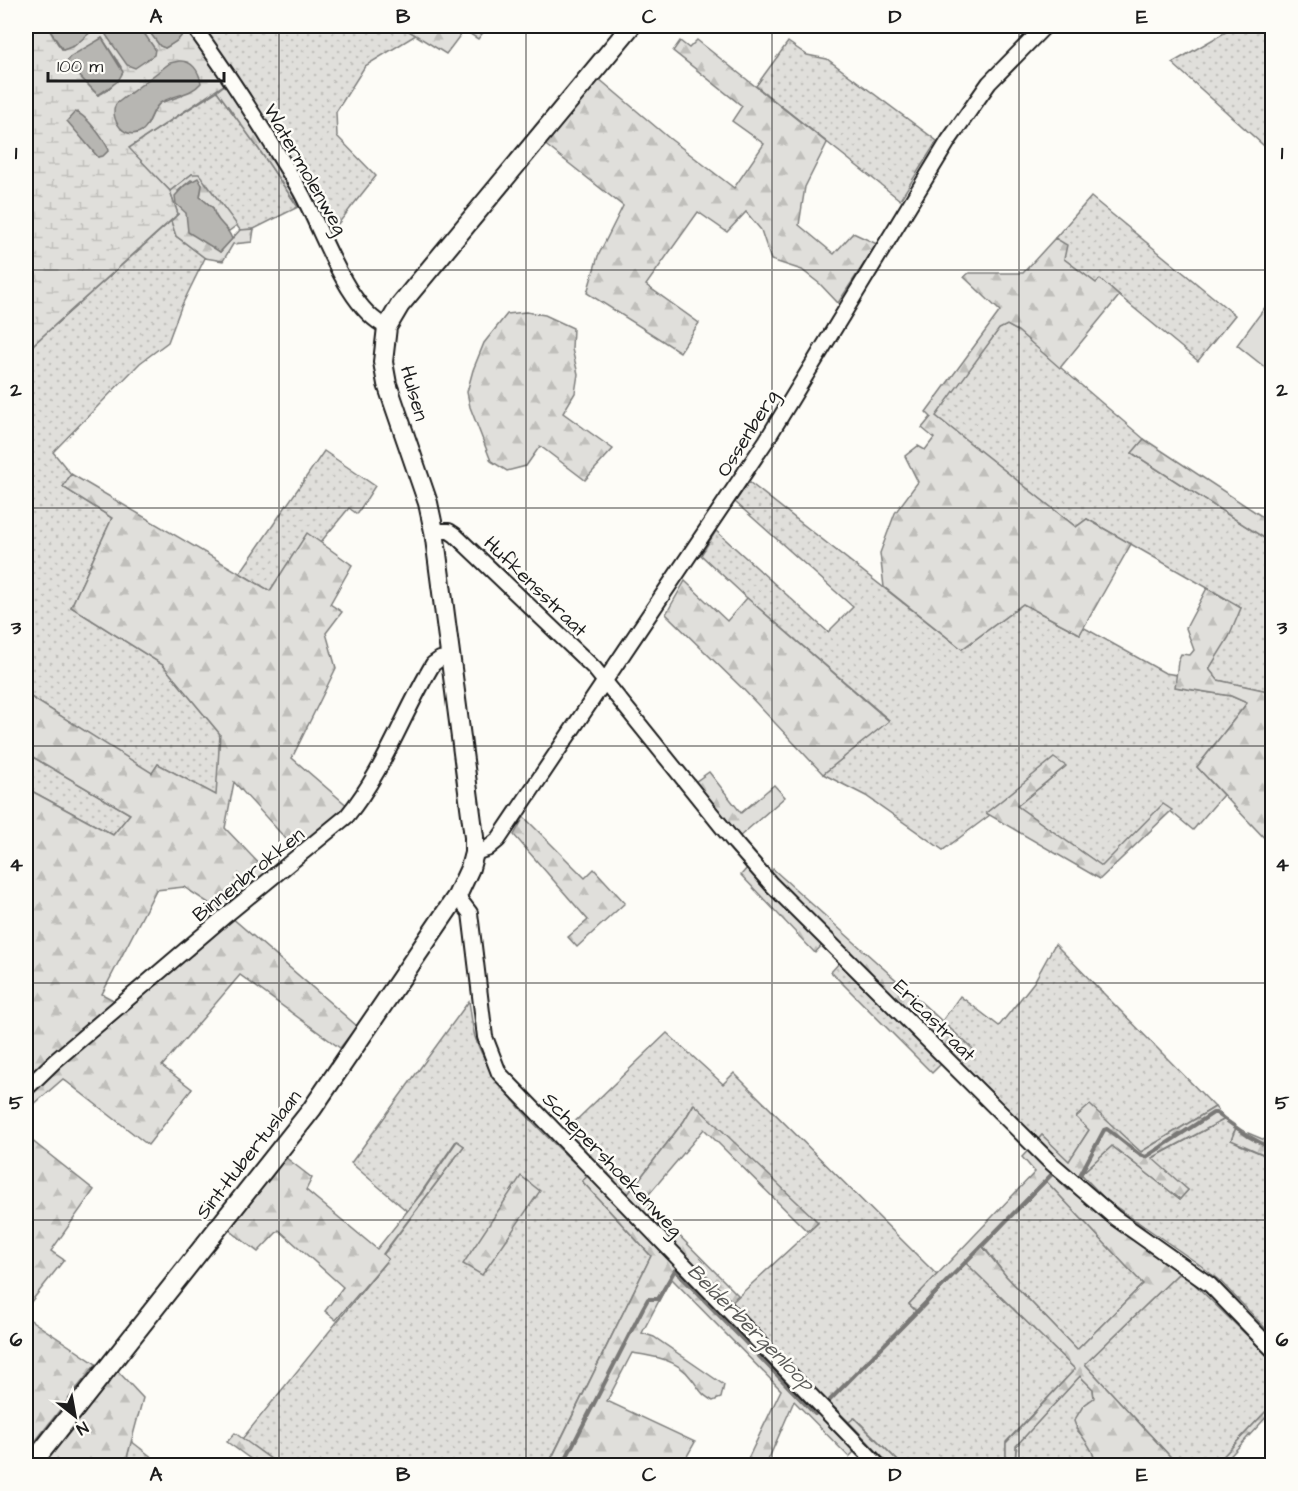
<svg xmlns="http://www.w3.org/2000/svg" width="1298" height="1491" font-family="'Architects Daughter',sans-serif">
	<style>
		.grass { fill: url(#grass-dots); stroke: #7e7e7c; stroke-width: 1.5 }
		.forest { fill: url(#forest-firs); stroke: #7e7e7c; stroke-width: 1.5; fill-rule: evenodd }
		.wetland { fill: url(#wetland-marsh); stroke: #7e7e7c; stroke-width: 1.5; fill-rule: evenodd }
		.pitch { fill: #e0dfdb; stroke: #7e7e7c; stroke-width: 1.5 }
		.water { fill: #b7b6b2; stroke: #797876; stroke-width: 1.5 }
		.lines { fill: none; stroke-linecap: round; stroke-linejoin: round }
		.stream { stroke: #797876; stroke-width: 4 }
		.street-casing { stroke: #1c1c1c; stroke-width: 18 }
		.secondary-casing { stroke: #1c1c1c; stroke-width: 22 }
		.street { stroke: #fdfcf7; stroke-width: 14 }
		.secondary { stroke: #fdfcf7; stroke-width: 18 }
		.grid { fill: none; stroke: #1c1c1c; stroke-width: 1.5; stroke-opacity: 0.55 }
		.labels { text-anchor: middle; stroke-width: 5; stroke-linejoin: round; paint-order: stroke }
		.street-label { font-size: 20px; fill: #1c1c1c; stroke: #fdfcf7 }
		.water-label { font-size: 21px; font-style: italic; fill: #5a5a58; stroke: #fdfcf7 }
		.neatline { fill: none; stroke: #1c1c1c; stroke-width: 2 }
		.grid-label { font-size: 20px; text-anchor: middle; font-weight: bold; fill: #1c1c1c }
	</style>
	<defs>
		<pattern id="grass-dots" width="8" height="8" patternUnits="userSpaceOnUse" patternTransform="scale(1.5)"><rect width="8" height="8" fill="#e0dfdb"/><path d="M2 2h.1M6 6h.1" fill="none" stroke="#c0bfbb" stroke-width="1.8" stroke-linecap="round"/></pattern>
		<pattern id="forest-firs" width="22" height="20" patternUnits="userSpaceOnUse" patternTransform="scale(1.5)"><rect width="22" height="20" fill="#e0dfdb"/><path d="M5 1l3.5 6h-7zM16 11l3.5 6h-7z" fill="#c0bfbb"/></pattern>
		<pattern id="wetland-marsh" width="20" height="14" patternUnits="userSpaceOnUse" patternTransform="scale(1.5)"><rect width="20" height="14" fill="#e0dfdb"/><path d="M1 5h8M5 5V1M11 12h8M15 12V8" fill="none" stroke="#c0bfbb"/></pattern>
	</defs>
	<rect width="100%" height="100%" fill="#fdfcf7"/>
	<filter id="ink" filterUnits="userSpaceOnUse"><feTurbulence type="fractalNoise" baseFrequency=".0167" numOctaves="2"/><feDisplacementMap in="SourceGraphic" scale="12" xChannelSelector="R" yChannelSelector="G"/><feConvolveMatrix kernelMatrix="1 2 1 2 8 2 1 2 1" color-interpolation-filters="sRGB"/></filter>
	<g filter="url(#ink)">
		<g class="grass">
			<path d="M202,26H401L416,35L365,66L336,112L337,136L376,176L334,229L326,234L262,118Z"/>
			<path d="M1236,26H1272V153L1172,63Z"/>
			<path d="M788,42L807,55L827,59L937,141L900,200L756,86Z"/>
			<path d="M217,91L258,148L298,207L254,229L240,230L206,183L192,174L170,191L128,148Z"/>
			<path d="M1091,197L1235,315L1198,361L1100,280L1096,283L1064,259L1055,238Z"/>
			<path d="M171,221L176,236L205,258L181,307L168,342L140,363L53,452L71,474L63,487L112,518L71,607L163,665L220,734L217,796L158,764L152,774L26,694V351Z"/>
			<path d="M1007,325L1018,331L1144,439L1132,453L1272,543V692L1217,680L1209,669L1241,607L1087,519L1076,527L935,416L999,329Z"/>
			<path d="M324,451L375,486L357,514L349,508L320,543L307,534L270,591L240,573Z"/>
			<path d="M749,482L962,649L1023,604L1080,634L1083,627L1165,673L1177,675L1176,687L1231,696L1247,703L1197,767L1223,795L1193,830L1163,805L1103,867L1017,806L1065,767L986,813L990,815L943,850L866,796L823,774L889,720L747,598L701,555L716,531L828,632L853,607L735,502Z"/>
			<path d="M26,753L130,814L113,835L26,788Z"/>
			<path d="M1055,944L1215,1107L1141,1152L1089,1130L1069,1162L1042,1135L1038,1140L961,1064L942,1021L960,996L999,1026L1034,982Z"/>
			<path d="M840,962L941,1064L932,1073L831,972Z"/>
			<path d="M469,1001C471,1013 472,1026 475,1037C491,1087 550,1140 588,1176L582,1181L651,1256L548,1465H279L242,1439L388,1259L383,1255L464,1146L456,1141L408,1212L351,1163Z"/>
			<path d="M667,1033L723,1084L734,1073L937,1275L909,1304L918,1313L966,1263L1075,1369L1006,1442V1465H902L855,1418L849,1422L730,1304L818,1223L693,1105L684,1121L625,1198L563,1133Z"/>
			<path d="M1225,1119L1236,1128L1233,1134L1240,1145L1272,1158V1335L1221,1282L1200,1265L1106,1200L1081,1174L1112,1146L1180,1199L1188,1190L1151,1159Z"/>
			<path d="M1046,1181L1143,1284L1077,1350L1006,1276L983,1246Z"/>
			<path d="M1181,1271L1272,1360V1405L1215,1465H1178L1085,1364Z"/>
			<path d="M1080,1376L1093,1389L1094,1398L1083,1406L1076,1429L1091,1445L1094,1457L1090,1465L1015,1466L1016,1446Z"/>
			<path d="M131,1441L162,1465L125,1466Z"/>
		</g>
		<g class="forest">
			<path d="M401,26H488L478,39L464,30L446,54Z"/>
			<path d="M697,40L827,143L805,187L799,225L834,254L853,233L877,244L838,303L820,284L802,270L771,260L761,230L746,212L727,232L698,212L646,285L699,323L680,352L587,293L598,256L623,206L543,143L598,78L669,138L734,188L764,144L732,121L742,106L673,51L680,41L689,48Z"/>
			<path d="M227,83L303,205L298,207L258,148L217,91Z"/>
			<path d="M192,174H199L237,225L229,231L214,217L213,208L200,197L202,185L191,180L178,191L186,213L220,252L240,230L254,229L252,242L233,244L223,261L205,258L176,236L171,221L178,214L170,191Z"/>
			<path d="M1055,238L1067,245L1064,259L1096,283L1100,279L1119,296L1060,368L1018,331L1007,325L999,329L936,416L1076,527L1087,519L1131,544L1080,634L1023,604L962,649L884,587L880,553L895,513L918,482L905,456L918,446L925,450L934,438L922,428L931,417L926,412L1000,311L964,277L969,273H1023Z"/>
			<path d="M526,312L545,315L573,328L572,349L578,374L575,393L563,413L613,449L585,480L540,446L526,466L507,471L491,461L470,407L467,392L473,370L484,343L507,314Z"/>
			<path d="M1144,439L1272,523V543L1132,453Z"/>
			<path d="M71,474L270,591L307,533L352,565L330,604L342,612L326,633L336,668L292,758L350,808L297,851L234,782L225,828L268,873L221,911L184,887L156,890L102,994L117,1002L231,917L357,1026L340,1048L240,975L162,1066L192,1089L148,1145L63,1079L26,1111V788L113,835L130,814L26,753V694L152,773L158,764L216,795L220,734L163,665L71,607L112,518L63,487Z"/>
			<path d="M685,581L727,621L747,598L889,721L823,774L743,689L666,614Z"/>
			<path d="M1207,588L1241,608L1229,637L1209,669L1218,680L1272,692V842L1271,845L1197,767L1247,703L1231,696L1175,687L1178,661L1181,654L1190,655L1194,650L1186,628Z"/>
			<path d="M1054,758L1066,766L1017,806L1102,866L1163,804L1172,810L1100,879L986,813Z"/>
			<path d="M709,772L741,813L774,785L785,797L739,837L695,782Z"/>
			<path d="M524,817L585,878L594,869L625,903L577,947L568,937L588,920L514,835Z"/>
			<path d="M747,868L823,944L815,953L741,875Z"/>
			<path d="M773,869L973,1049L961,1064L771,873Z"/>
			<path d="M694,1104L818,1222L807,1231L704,1129L644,1200L738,1295L730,1304L625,1198L684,1121Z"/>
			<path d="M1090,1105L1141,1152L1215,1107L1225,1119L1152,1158L1188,1190L1180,1199L1112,1146L1081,1174L1106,1200L1144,1227L1135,1237L1181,1271L1085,1364L1178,1465H1090L1094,1457C1090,1442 1078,1435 1074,1421L1083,1406L1094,1398L1093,1389L1080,1376L1016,1446L1015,1465H1006V1443L1075,1369L966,1263L918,1313L909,1304L1035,1172L1022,1157L1042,1135L1069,1161L1089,1130L1076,1117ZM1046,1181L1143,1284L1077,1350L1006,1276L983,1247Z"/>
			<path d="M1236,1128L1272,1143V1158L1231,1140Z"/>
			<path d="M26,1136L94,1190L51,1251L64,1260L26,1308Z"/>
			<path d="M457,1141L464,1146L383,1254L388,1259L336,1320L325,1311L343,1287L279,1230L258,1252L228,1229L285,1157L312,1178L306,1190L377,1249L421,1194Z"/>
			<path d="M521,1176L540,1191L482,1275L463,1264Z"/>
			<path d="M588,1176L856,1450L849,1457L794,1401L766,1465H745L781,1390L671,1278L642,1333L654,1337L724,1385L721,1398L713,1401C698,1392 701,1390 691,1378C677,1359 653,1356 632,1353L607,1401L695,1442L682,1465L548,1466L651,1256L582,1181Z"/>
			<path d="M26,1317L96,1364L26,1453Z"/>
			<path d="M114,1367L143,1398L125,1465L37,1466Z"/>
			<path d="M1272,1405V1411L1222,1465H1215Z"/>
			<path d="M854,1418L902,1465H890L849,1422Z"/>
			<path d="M235,1433L279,1465H259L227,1442Z"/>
		</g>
		<path class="wetland" d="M26,26H47L58,44L63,50L92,31L88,26H117L108,31L146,36L139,26H145L160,46L165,48C174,43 187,36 182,26H187L227,83L129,148L170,191L178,214L26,351ZM102,38L121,67C118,81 111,90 98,95L67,63L68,60ZM200,76L181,96L160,103L155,109L148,124L139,132L129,133L121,129ZM78,112L106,144L98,157L68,121Z"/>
		<path class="pitch" d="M1272,298V373L1237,345Z"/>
		<g class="water">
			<path d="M47,26H88L92,31L74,46L63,50Z"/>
			<path d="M117,26H139L155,49L154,55L135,68L127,65L106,35Z"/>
			<path d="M145,26H182C187,36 174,43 165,48L160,46Z"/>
			<path d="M102,38L123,72L118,81L98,95L67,63L68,59L71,56Z"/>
			<path d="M179,61C192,60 199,71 201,83C190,96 174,94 160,103C151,110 151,123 143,130C126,143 108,119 116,104L170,63Z"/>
			<path d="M75,112C86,114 104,140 109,150L103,156L98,157L67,121Z"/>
			<path d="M198,178L202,185L200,197L213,208C216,223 227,225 232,239L220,252L188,232L186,213L176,204L175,196L185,185Z"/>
		</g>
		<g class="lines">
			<g class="stream">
				<path d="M1078,1179L1104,1130L1107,1129L1140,1155L1146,1157L1213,1113H1216L1248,1136L1272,1149"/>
				<path d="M830,1400L1053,1173L1069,1189"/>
				<path d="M562,1466L643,1308L648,1299H658L675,1270L815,1414"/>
			</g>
			<defs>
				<g id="street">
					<path d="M193,26C231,77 265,132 298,187C322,227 345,308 387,327"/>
					<path d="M434,531H449L455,535L594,668L735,843L771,884L1049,1161L1115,1218L1210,1285L1272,1349"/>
					<path d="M474,853L487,849L498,840L766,441L949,140L989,83L1045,26"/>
					<path d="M457,896L470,913L485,1037L499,1073L879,1466"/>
					<path d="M26,1089L55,1061L224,917L347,816C384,771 403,714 433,664L440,659L451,657"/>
				</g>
				<path id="secondary" d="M30,1466L312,1109L457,896L470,868L474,853V837L434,531L428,503L387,384L383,362L387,327L400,305L631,26"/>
			</defs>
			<use href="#street" class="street-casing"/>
			<use href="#secondary" class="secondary-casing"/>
			<use href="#street" class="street"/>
			<use href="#secondary" class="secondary"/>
		</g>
	</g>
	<path class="grid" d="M279,26V1466M526,26V1466M772,26V1466M1019,26V1466M26,270H1272M26,508H1272M26,746H1272M26,983H1272M26,1220H1272"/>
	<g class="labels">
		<g class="street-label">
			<text transform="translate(306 169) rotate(60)" y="7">Watermolenweg</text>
			<text transform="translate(415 393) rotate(74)" y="7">Hulsen</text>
			<text transform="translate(747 433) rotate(-58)" y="7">Ossenberg</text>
			<text transform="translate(536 586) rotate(44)" y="7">Hufkensstraat</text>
			<text transform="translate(248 874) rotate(-39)" y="7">Binnenbrokken</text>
			<text transform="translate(935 1020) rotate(45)" y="7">Ericastraat</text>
			<text transform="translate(248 1154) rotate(-52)" y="7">Sint-Hubertuslaan</text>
			<text transform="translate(613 1164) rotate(46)" y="7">Schepershoekenweg</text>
		</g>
		<g class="water-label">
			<text transform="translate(751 1327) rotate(45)" y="7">Belderbergenloop</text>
		</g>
	</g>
	<rect width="1298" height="1491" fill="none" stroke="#fdfcf7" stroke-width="66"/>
	<g transform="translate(75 1416) rotate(149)" stroke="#fdfcf7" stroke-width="4.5" paint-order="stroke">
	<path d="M0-4.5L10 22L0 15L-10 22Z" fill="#1c1c1c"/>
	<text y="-9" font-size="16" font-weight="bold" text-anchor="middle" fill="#1c1c1c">N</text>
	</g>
	<path d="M48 72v9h176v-9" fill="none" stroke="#1c1c1c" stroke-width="3"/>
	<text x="57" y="72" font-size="18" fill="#1c1c1c" stroke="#fdfcf7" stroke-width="4.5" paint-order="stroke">100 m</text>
	<rect x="33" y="33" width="1232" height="1425" class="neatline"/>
	<g class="grid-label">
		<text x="156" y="23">A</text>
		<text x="403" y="23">B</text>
		<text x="649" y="23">C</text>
		<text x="895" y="23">D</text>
		<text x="1142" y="23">E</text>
		<text x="16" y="159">1</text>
		<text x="1282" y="159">1</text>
		<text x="16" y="396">2</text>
		<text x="1282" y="396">2</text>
		<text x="16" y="634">3</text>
		<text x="1282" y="634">3</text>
		<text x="16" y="871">4</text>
		<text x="1282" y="871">4</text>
		<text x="16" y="1109">5</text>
		<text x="1282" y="1109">5</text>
		<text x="16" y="1346">6</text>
		<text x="1282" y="1346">6</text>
		<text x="156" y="1481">A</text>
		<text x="403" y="1481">B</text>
		<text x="649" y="1481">C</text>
		<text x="895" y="1481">D</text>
		<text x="1142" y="1481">E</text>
	</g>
</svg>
